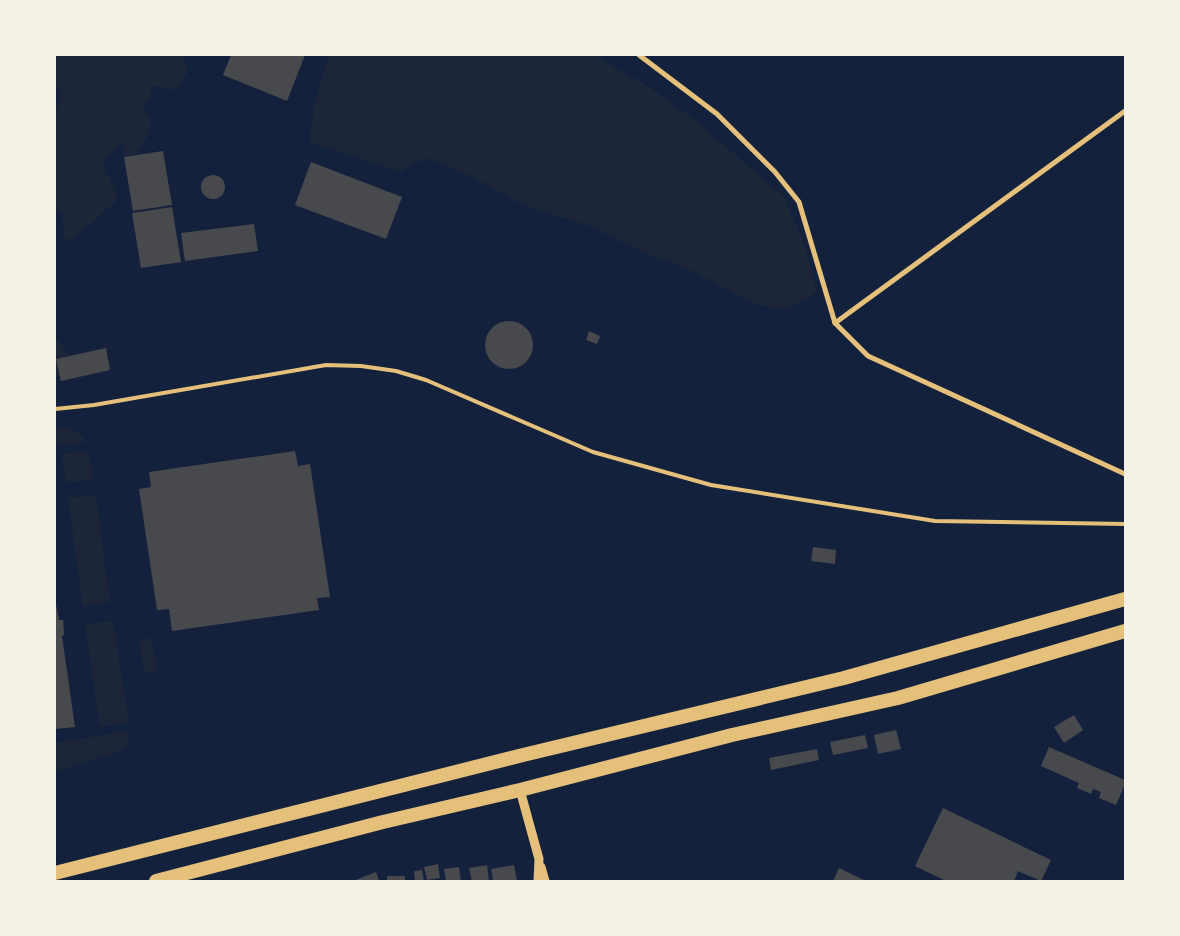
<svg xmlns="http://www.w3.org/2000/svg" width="1180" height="936" font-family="'Fira Sans',sans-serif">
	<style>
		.green { fill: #1d2539 }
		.building { fill: #48494c }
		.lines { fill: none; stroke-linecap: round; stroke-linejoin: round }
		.service { stroke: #e5c07b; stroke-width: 4 }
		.minor { stroke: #e5c07b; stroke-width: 5 }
		.tertiary { stroke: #e5c07b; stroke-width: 9 }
		.trunk { stroke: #e5c07b; stroke-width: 14 }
	</style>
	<rect width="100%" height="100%" fill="#14213d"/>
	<g class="green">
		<path d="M55,55H183L188,72L178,88L170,90L150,85L152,97L142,108C145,113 149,118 150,123C152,135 141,146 135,154L124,155V141L102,164L116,191V201L72,240L64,238L62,213L55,210V112L61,98L55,85Z"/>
		<path d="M329,55H596L600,59L642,82L694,119L783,196L802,237L817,291L810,297L784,309L755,304L697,273L638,250L590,226L524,206L471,176L426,158L401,172L309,142L315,101Z"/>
		<path d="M55,336L69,356L64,374L55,377Z"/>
		<path d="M55,427C67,428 81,429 86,442L55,446Z"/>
		<path d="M89,451L93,480L66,483L62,454Z"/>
		<path d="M96,495L110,602L83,606L68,498Z"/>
		<path d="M113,621L129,722L100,727L85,624Z"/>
		<path d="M152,638L157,671L144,673L139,640Z"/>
		<path d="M127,731L129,744L124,750L55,772V743Z"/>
	</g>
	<g class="building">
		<path d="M231,55H305L287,101L223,75Z"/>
		<path d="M163,151L172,205L133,211L124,157Z"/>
		<path d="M311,162L402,197L386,239L295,205Z"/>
		<circle cx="213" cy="187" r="12"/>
		<path d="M172,207L181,262L141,268L132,213Z"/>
		<path d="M254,224L258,251L185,261L181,233Z"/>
		<circle cx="509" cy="345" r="24"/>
		<path d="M589,331L600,336L597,344L586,340Z"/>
		<path d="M106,348L110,370L61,381L56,359Z"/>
		<path d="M295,451L298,466L310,464L330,597L317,598L319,610L172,631L169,609L157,610L139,489L151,487L149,472Z"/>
		<path d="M813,547L836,550L835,564L811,561Z"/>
		<path d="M55,599L59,620H63L64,635L62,636L75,727L55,729Z"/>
		<path d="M1074,715L1083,730L1064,743L1054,727Z"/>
		<path d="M896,730L901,749L878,754L874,735Z"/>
		<path d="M865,735L868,748L833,755L830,742Z"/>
		<path d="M1049,747L1125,780V784L1116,805L1099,798L1101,792L1093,789L1091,794L1077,788L1079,783L1041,766Z"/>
		<path d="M817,749L819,760L771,770L769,758Z"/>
		<path d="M943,808L1051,860L1041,881L1018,871L1014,881H946L915,866Z"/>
		<path d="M438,864L440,878L427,880L424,867Z"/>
		<path d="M487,865L489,881H472L469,868Z"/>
		<path d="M514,865L517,881H493L491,869Z"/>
		<path d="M459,867L461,881H446L444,869Z"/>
		<path d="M839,868L866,881H833Z"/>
		<path d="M422,870L424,881H415L414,871Z"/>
		<path d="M376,872L379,881H353Z"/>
		<rect x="387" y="876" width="18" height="5"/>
	</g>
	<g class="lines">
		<path class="service" d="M55,409L94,405L326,365L361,366L396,371L426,380L593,452L711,485L935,521L1125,524"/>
		<g class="minor">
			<path d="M639,55L717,114L775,172L799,202L835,323L868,356L1125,474"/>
			<path d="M835,323L1125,111"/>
		</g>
		<g class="tertiary">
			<path d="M520,790L539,859L538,881"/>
			<path d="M541,867L545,881"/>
		</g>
		<g class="trunk">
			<path d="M55,873L523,755L844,678L1125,599"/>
			<path d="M156,881L383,822L520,790L732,735L898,698L1125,631"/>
		</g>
	</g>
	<rect width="1180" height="936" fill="none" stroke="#f6f1e7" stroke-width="112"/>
</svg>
